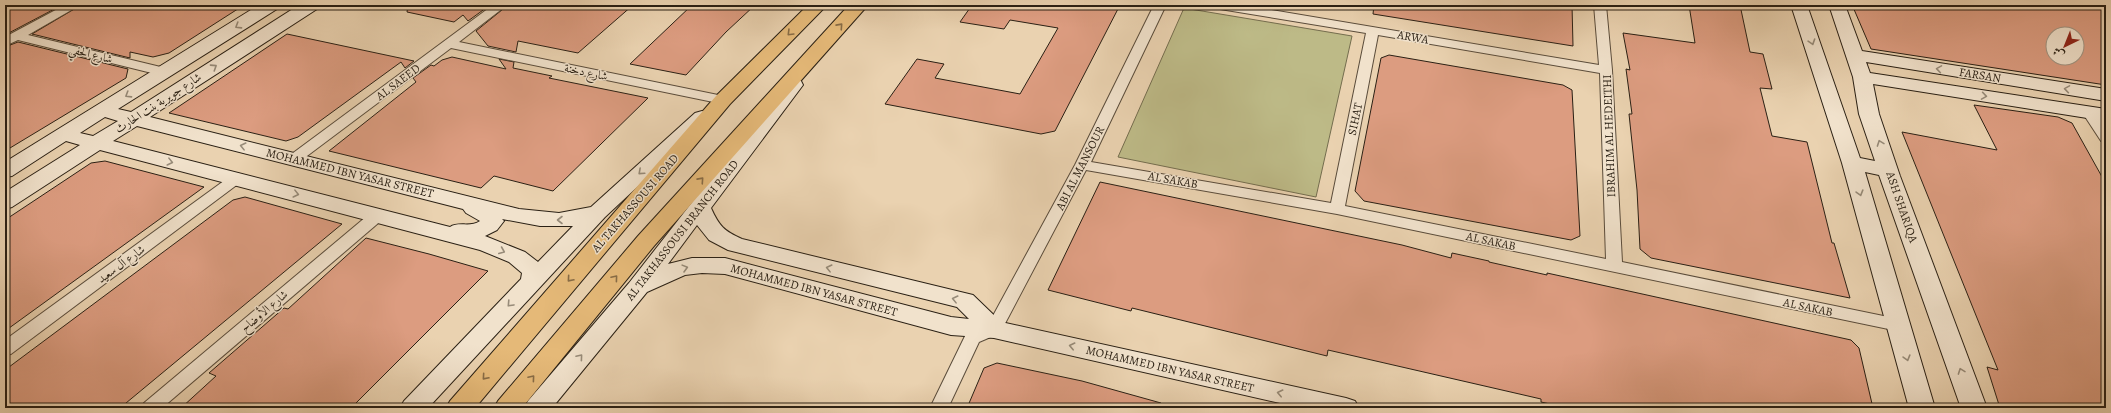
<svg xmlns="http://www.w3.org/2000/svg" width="2111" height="413" font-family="Alegreya,Amiri,serif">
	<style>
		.green { fill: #bdba87; stroke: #746d4e }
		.building { fill: #dc9c80; stroke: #2a2014; fill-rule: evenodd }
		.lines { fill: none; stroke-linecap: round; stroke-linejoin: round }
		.street-casing { stroke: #5a4c3b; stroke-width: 2 }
		.secondary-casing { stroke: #2a2014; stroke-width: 2 }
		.primary-casing { stroke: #2a2014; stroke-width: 2 }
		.street { fill: #f1e2cc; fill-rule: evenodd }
		.secondary { fill: #f1e2cc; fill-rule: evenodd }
		.primary { fill: #e5b978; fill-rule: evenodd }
		.oneway { stroke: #978b79 }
		.oneway2 { stroke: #886c46 }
		.labels { text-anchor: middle; stroke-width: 3; stroke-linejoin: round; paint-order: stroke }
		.street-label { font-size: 12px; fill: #2a2014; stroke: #f1e2cc }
	</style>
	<rect width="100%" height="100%" fill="#ead2b0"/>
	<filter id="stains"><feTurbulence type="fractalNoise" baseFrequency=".005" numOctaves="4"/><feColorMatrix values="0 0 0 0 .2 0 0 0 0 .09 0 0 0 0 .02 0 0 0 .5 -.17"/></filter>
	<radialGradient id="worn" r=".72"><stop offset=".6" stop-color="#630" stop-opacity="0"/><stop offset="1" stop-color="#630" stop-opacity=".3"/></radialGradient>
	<path class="green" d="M1184,8L1352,36L1316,197L1118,157Z"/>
	<g class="building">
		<path d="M5,5H62L5,35Z"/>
		<path d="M81,5H244L169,53L153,57L130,52V58L32,34Z"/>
		<path d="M408,5H490L468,21L463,15L454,22L407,12Z"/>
		<path d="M508,5H633L578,53L518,41L516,52L488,46L476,31Z"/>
		<path d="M692,5H755L726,32L686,75L630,64Z"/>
		<path d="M972,5H1120L1055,131L1041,134L885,104L917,59L944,64L935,78L1020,94L1058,28L1010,20L1004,29L960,22Z"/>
		<path d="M1374,5H1572L1573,46L1373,14Z"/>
		<path d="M1689,5H1740L1750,52L1763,54L1772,89L1760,88L1772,136L1807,142L1832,243H1834L1850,298L1651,258L1640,249L1637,190L1629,114H1632L1626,69L1630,70L1623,33L1695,43Z"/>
		<path d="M1858,5H2106V85L1871,49L1853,7L1860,8ZM2053,34H2077V58H2053Z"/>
		<path d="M287,34L414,61L405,68L401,62L298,137L286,141L169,113Z"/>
		<path d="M18,42L128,69L126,78L5,151V47Z"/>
		<path d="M1389,55L1563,85L1572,90L1580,236L1571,240L1364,201L1355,191L1381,58Z"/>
		<path d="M452,57L506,69L499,59L514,62L513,68L552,76L549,78L648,98L553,191L494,176L481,188L329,151L416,82L413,78L431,65L434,66L442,60Z"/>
		<path d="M1974,105L2058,117L2072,123L2106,184V408H2000L1987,367L1998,370L1902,132L1997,150Z"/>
		<path d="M105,161L204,187L5,331V220L91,163Z"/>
		<path d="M1100,182L1402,245L1451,258L1452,253L1489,261V262L1547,275V273L1851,340L1859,348L1873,408H1568L1541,402V399L1328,350L1327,356L1132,308L1131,311L1048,290Z"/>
		<path d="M245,197L342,224L120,408H5V370L233,200Z"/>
		<path d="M366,238L429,254L488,271L351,408H181L216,376L209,373L284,308L288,309Z"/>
		<path d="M997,363L1082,381L1161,403L1160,408H967L984,368Z"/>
	</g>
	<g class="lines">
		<defs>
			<g id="street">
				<path d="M65,5H80L28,35L169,69L170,72L164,76L18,40L5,46V37Z"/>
				<path d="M493,5H507L459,42L723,96L730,100L723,104L451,48L299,162H289L287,159L289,156Z"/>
				<path d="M1154,5H1166L1091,162L1331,203L1366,33L1220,9L1214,5H1241L1599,65L1594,5H1606L1612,70L1622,262L1898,319L1904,321L1906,325L1904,329L1898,331L1337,214L1086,170L1000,333L979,342L948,408H930L966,334L988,325L1075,165ZM1378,35L1600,73L1606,259L1345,206Z"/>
				<path d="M2089,108L2094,109L2106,127V142L2101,141L2082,112Z"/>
				<path d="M237,173L242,175L244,178L242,181L11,354L5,355V340L232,175Z"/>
				<path d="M378,210L383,211L386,215L383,219L162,408H141L144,403L373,211Z"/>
			</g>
			<g id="secondary">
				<path d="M259,5H279L277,9L118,109L131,112L299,5H319L317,9L150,117L519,209L559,213L591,207L695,113L702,111L709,113L712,117L605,217L428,408H400L404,401L521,279L522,273L509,262L480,250L100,150L12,207L5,209V192L80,145L66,141L12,176L5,177V162ZM105,117L118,121L93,136L80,133ZM137,126L463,209L466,213L480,221C470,228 459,221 450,227L113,141ZM502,219L540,226H573L538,262L525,252L485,236L497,230L504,221Z"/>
				<path d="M1791,5H1807L1860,158L1875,161L1859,114L1853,77L1829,5H1845L1862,51L2106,89V101L1866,62L1870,73L2106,109V121L1873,84L1879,114L1900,176L1987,408H1961L1879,175L1865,172L1935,408H1909L1842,163Z"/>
				<path d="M794,79L801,81L803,85L711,208C719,226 724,231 742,239L973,295L1001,322L1346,398L1355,401L1359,408H1302L994,338L951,335L725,274L702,273L685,275L647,292L552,408H524L528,401L629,283L787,81ZM697,225L709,240L728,250L957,307L969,319L951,317L725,258H692L668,264Z"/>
			</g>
			<g id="primary">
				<path d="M808,5H827L730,104L475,408H446L450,401L716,96Z"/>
				<path d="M849,5H868L654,246L522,408H494L498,401L638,236Z"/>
			</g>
		</defs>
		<use href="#street" class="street-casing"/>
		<use href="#secondary" class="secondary-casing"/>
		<use href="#primary" class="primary-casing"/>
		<use href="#street" class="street"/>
		<use href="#secondary" class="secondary"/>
		<use href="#primary" class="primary"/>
	</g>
	<defs><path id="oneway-chevron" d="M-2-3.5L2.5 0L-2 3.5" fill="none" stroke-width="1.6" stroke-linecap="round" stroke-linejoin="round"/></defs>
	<g class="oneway">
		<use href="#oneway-chevron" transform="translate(238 26) rotate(148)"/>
		<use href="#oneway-chevron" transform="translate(1812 42) rotate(72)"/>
		<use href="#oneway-chevron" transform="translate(214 67) rotate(-33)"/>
		<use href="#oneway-chevron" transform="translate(1939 69) rotate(-171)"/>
		<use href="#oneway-chevron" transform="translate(2067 89) rotate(-171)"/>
		<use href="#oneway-chevron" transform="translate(128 95) rotate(148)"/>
		<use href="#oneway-chevron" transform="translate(1984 96) rotate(9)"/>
		<use href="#oneway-chevron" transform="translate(1880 143) rotate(-110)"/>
		<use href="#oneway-chevron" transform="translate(243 146) rotate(-166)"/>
		<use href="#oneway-chevron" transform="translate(170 162) rotate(14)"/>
		<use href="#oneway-chevron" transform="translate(641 172) rotate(138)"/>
		<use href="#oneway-chevron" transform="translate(1860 193) rotate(74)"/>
		<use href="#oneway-chevron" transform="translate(296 194) rotate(14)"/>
		<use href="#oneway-chevron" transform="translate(560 220) rotate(180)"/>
		<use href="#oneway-chevron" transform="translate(502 251) rotate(23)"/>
		<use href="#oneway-chevron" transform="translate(685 268) rotate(-15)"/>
		<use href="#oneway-chevron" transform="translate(829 268) rotate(-166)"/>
		<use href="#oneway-chevron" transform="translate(955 299) rotate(-166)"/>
		<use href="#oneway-chevron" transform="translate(510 304) rotate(133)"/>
		<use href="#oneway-chevron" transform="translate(1072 346) rotate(-167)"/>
		<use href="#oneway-chevron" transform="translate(580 357) rotate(-50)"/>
		<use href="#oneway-chevron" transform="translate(1907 358) rotate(74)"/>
		<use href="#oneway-chevron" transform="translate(1961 371) rotate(-110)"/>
		<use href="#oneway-chevron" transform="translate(1280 393) rotate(-167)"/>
	</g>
	<g class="oneway2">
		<use href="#oneway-chevron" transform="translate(840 26) rotate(-48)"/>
		<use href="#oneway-chevron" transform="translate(790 33) rotate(135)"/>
		<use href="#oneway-chevron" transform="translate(701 180) rotate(-48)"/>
		<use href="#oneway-chevron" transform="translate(615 278) rotate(-50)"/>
		<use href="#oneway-chevron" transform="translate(570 279) rotate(131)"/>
		<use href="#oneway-chevron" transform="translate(485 377) rotate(131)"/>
		<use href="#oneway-chevron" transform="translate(532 378) rotate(-50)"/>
	</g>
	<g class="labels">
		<g class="street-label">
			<text transform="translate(1413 37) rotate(10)" y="4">ARWA</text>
			<text transform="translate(91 54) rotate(14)" y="4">شارع الحفي</text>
			<text transform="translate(586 72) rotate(12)" y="4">شارع دخنة</text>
			<text transform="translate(1980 75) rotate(9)" y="4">FARSAN</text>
			<text transform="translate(398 82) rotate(-37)" y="4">AL SAEED</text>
			<text transform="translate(158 103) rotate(-33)" y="4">شارع جويرية بنت الحارث</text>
			<text transform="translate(1355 119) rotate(-78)" y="4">SIHAT</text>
			<text transform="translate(1609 136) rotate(-92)" y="4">IBRAHIM AL HEDEITHI</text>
			<text transform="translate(1080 168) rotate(-63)" y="4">ABI AL MANSOUR</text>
			<text transform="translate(350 173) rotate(14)" y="4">MOHAMMED IBN YASAR STREET</text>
			<text transform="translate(1173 180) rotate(10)" y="4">AL SAKAB</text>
			<text transform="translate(635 203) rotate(-49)" y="4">AL TAKHASSOUSI ROAD</text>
			<text transform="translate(1902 207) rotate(71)" y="4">ASH SHARIQA</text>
			<text transform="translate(682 230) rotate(-52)" y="4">AL TAKHASSOUSI BRANCH ROAD</text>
			<text transform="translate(1491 241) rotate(12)" y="4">AL SAKAB</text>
			<text transform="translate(121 264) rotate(-36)" y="4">شارع آل سعيد</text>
			<text transform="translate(814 290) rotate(15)" y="4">MOHAMMED IBN YASAR STREET</text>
			<text transform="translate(1808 307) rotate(12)" y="4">AL SAKAB</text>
			<text transform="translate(264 311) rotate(-40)" y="4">شارع الأوضاح</text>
			<text transform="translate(1170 369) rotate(13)" y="4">MOHAMMED IBN YASAR STREET</text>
		</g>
	</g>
	<rect width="2111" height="413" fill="none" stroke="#ead2b0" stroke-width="20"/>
	<rect x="6" y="6" width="2099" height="401" fill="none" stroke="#2a2014" stroke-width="2"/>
	<rect x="10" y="10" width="2091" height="393" fill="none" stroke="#2a2014"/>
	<g transform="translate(2065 46) rotate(223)"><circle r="19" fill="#f1e2cc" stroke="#a19482"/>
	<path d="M0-3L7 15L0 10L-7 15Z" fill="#8f2418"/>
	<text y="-6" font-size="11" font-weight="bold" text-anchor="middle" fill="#2a2014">ش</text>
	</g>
	<rect width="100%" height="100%" filter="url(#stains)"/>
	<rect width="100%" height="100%" fill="url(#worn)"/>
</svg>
